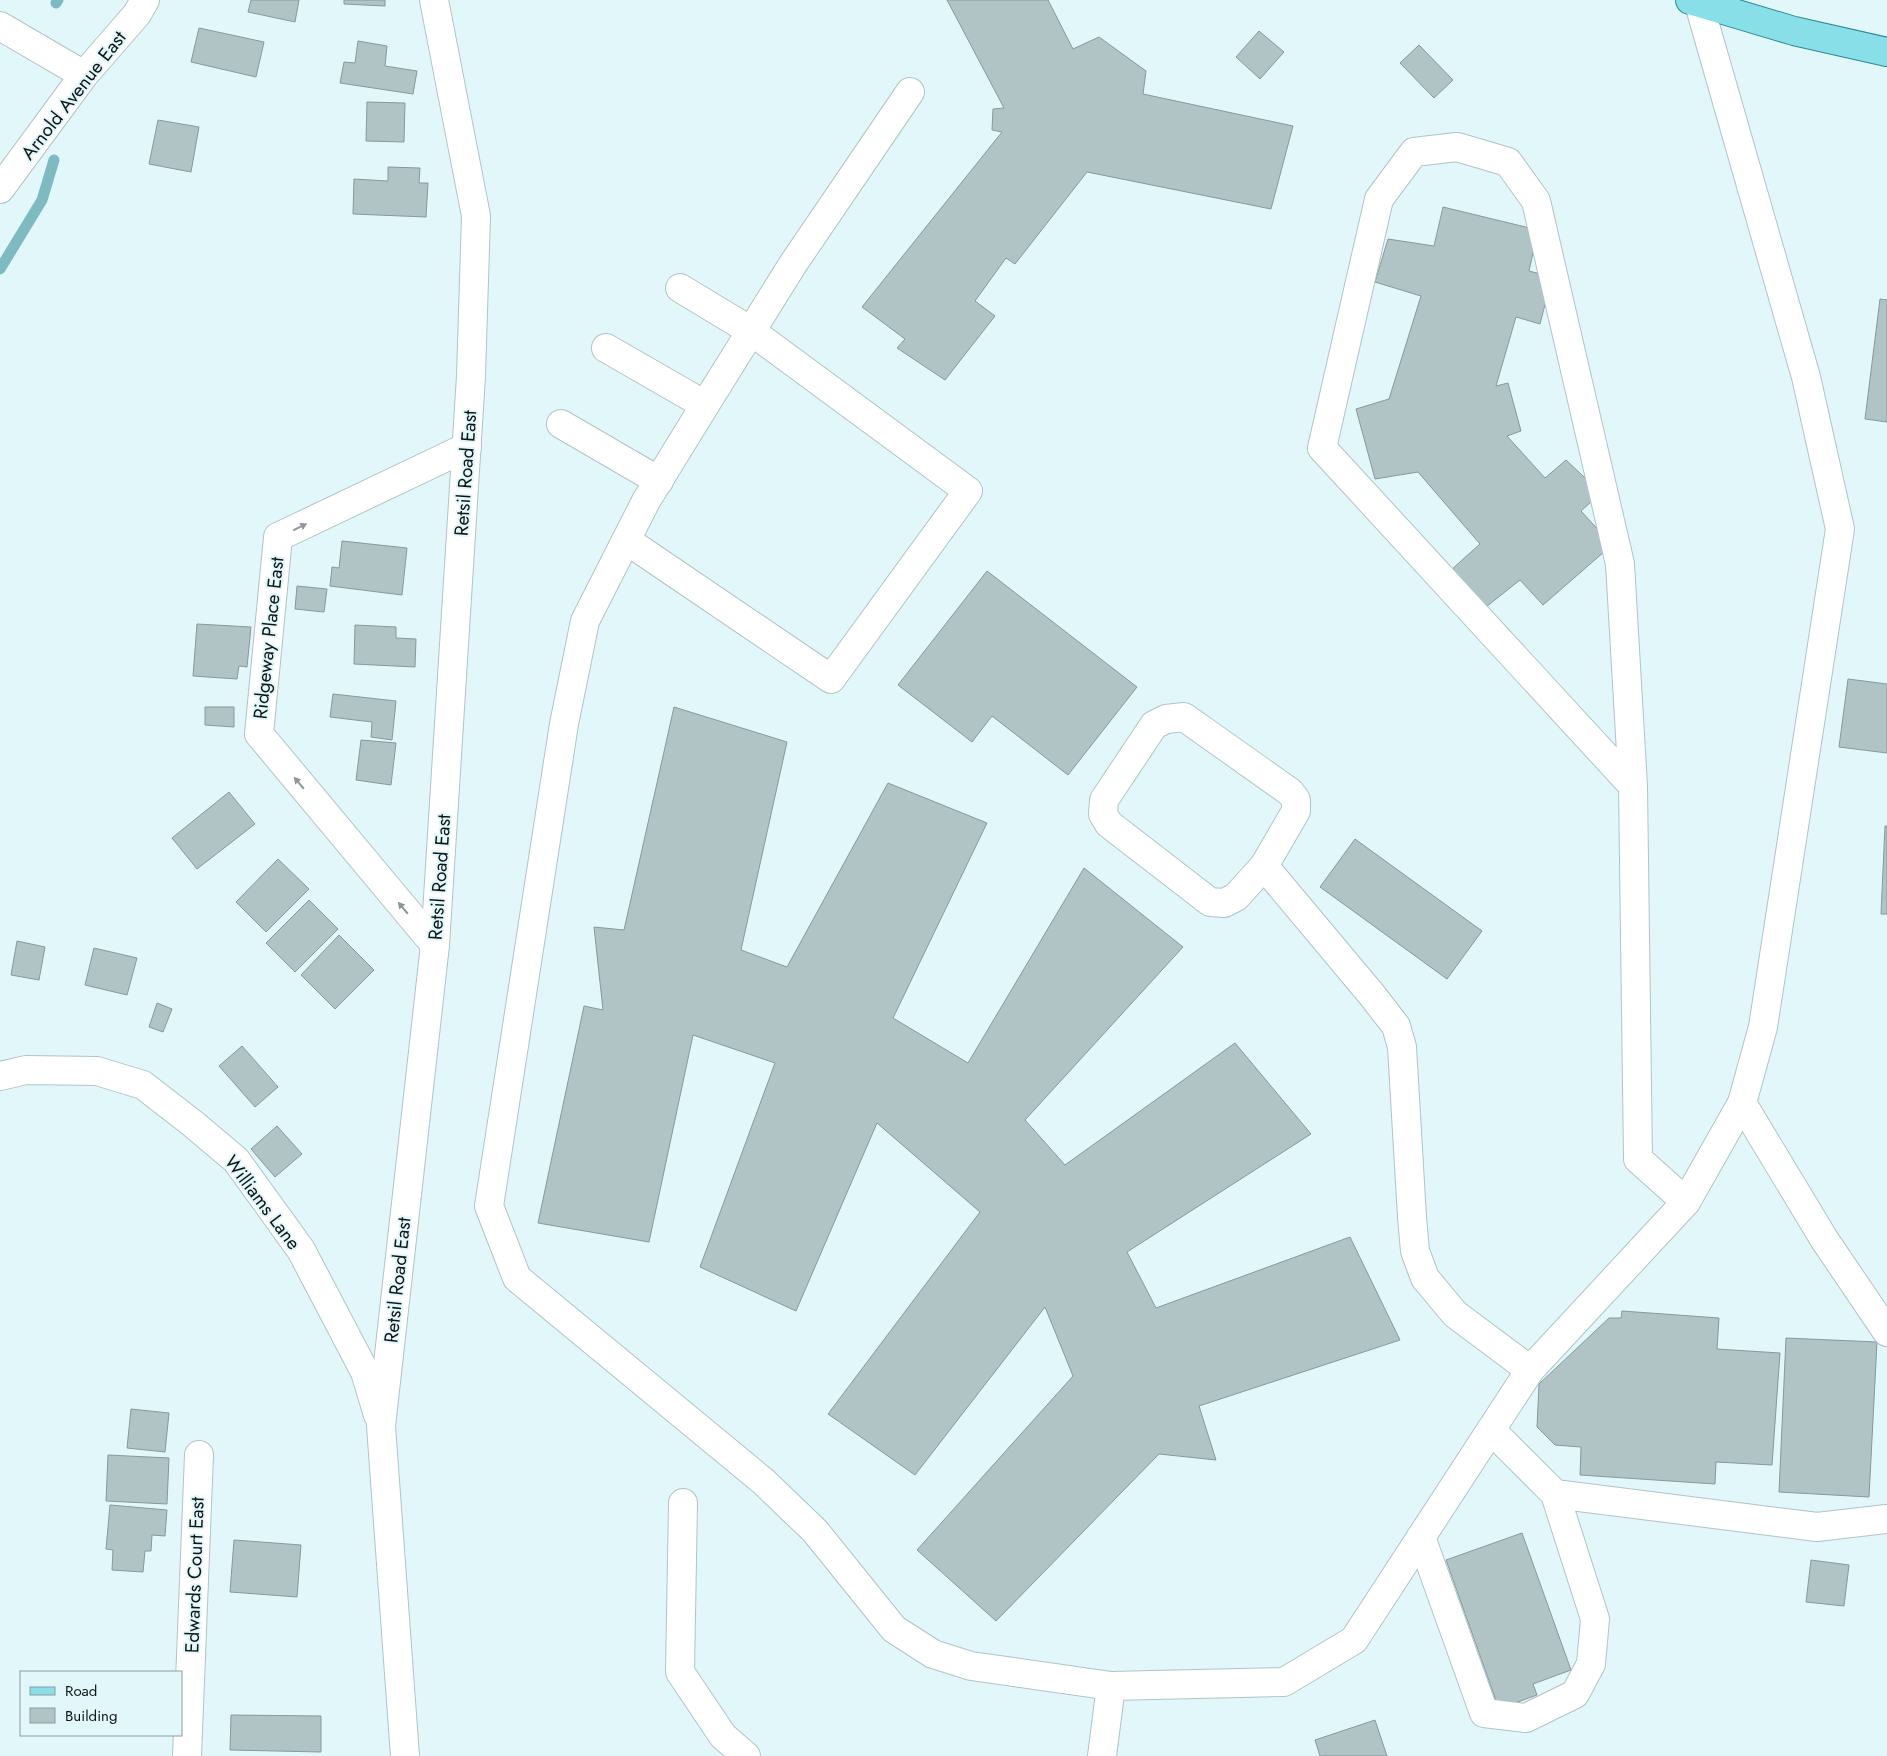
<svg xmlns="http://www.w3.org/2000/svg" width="1887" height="1756" font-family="Jost,sans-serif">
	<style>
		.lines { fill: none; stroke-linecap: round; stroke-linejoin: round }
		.stream { stroke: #7ebac1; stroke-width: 11 }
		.building { fill: #b0c4c6; stroke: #86999c }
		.minor-casing { stroke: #b0c4c7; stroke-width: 30 }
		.major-casing { stroke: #2a8a94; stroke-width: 30 }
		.minor { stroke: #fff; stroke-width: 28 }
		.major { stroke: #88dfe8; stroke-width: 28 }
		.oneway { fill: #939696 }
		.labels { text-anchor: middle; stroke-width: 4; stroke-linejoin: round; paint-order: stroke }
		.street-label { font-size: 19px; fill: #0e1516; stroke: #e2f7fa }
	</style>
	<rect width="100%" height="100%" fill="#e2f7fa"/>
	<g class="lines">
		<g class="stream">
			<path d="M56,3L58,0"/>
			<path d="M0,269L42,200L54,160"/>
		</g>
	</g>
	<g class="building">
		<path d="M251,0H299L295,22L248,12Z"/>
		<path d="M344,0H385V6L344,4Z"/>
		<path d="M947,0H1048L1073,49L1099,37L1146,71L1143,94L1293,126L1271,209L1087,172L1015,264L1006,258L975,301L995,316L945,380L897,348L905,339L862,307L1002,132L992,130L993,109L1004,108Z"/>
		<path d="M199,28L264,42L256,77L191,62Z"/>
		<path d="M1259,31L1284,52L1260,79L1236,57Z"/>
		<path d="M358,41L387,46L385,66L417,71L413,94L340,83L344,62L355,63Z"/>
		<path d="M1419,45L1453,80L1434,98L1400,63Z"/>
		<path d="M367,102L405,103L404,142L366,141Z"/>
		<path d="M158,120L199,127L191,172L149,164Z"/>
		<path d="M388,167L420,168L419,183H428L426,217L353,214L354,179L388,181Z"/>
		<path d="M1443,207L1538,230L1529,271L1552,277L1540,324L1516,317L1496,386L1508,383L1521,431L1507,436L1545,478L1566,460L1601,493L1581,511L1612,545L1543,605L1520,580L1486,607L1451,570L1480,544L1418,472L1375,479L1356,409L1389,399L1421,296L1375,282L1388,239L1434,246Z"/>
		<path d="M1880,299L1887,300V422L1865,419Z"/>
		<path d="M342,541L407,548L402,595L330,586L332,567L339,568Z"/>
		<path d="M987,571L1137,687L1068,775L992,716L972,742L898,685Z"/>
		<path d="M297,586L327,589L324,612L295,609Z"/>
		<path d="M197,624L251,627L247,667L239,666L237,679L193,676Z"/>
		<path d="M355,625L396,627V638L416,639L415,667L354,664Z"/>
		<path d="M1848,679L1887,684V753L1839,747Z"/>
		<path d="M333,694L396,701L392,740L371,737L372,722L330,717Z"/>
		<path d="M205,707H234V727L205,725Z"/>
		<path d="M674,707L787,742L741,950L787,967L888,783L987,823L893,1018L968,1063L1084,868L1183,947L1025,1120L1065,1165L1235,1043L1311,1134L1127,1252L1156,1308L1350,1237L1400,1340L1199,1406L1216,1460L1159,1454L996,1621L917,1550L1073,1376L1045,1307L915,1475L828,1414L980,1212L877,1123L796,1311L700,1267L775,1063L693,1035L649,1242L538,1223L584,1006L603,1010L594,927L624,930Z"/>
		<path d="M361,740L396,743L391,785L356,780Z"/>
		<path d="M229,792L255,824L197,869L172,838Z"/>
		<path d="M1885,826H1887V914H1881Z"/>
		<path d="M1355,839L1482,931L1447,979L1320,887Z"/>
		<path d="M278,859L309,889L266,932L236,902Z"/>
		<path d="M309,900L338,929L295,972L266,943Z"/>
		<path d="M339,935L374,970L335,1009L301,975Z"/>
		<path d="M17,941L45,947L39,980L11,975Z"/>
		<path d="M94,948L137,958L127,995L85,985Z"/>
		<path d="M157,1003L172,1009L163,1032L149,1027Z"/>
		<path d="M242,1046L278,1087L255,1107L219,1066Z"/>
		<path d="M277,1126L302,1154L275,1177L251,1149Z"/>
		<path d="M1622,1311L1719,1318L1717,1349L1780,1353L1772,1465L1716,1462L1715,1484L1580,1475L1581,1447L1555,1445L1537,1427L1539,1384L1609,1318H1621Z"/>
		<path d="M1786,1338L1877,1342L1869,1497L1779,1492Z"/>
		<path d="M131,1409L169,1413L165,1452L127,1448Z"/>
		<path d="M108,1455L169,1458L167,1504L106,1501Z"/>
		<path d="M110,1505L167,1510L165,1536L152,1535L151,1551H145L143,1572L112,1570L113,1550L106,1549Z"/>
		<path d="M1522,1533L1571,1670L1533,1684L1537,1695L1499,1709L1446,1560Z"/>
		<path d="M234,1540L301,1545L297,1597L230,1592Z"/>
		<path d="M1811,1560L1849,1565L1844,1606L1806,1602Z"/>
		<path d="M231,1715L321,1716V1752L230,1750Z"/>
		<path d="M1375,1720L1387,1756H1320L1315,1740Z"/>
	</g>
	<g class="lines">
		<defs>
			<g id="minor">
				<path d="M0,26L84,75"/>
				<path d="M910,92L793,264L705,405L646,501L585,621L564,724L489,1206L517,1278L764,1482L815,1531L894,1629L933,1654L971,1666L1111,1686L1284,1682L1354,1640L1530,1370L1686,1202L1742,1103L1763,1027L1840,529L1806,377L1699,4V0"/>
				<path d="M0,189L84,75L137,14L145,0"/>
				<path d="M606,348L705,405"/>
				<path d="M561,424L659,481"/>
				<path d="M626,540L831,679L968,491L751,331L680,288"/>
				<path d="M1184,717L1290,792L1296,800V811L1264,866L1236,897L1224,903L1210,902L1109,824L1103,814L1104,800L1154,725L1166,719Z"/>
				<path d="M1633,786L1620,564L1536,201L1508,162L1457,147L1414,152L1379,199L1322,448L1633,786L1638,1159L1686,1202"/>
				<path d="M1264,866L1372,995L1396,1026L1402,1047L1412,1217L1415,1251L1425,1278L1455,1314L1530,1370"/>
				<path d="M435,945L259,734L278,537L467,447"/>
				<path d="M0,1076L26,1070L97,1071L143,1085L192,1123L236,1160L301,1250L365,1372L378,1415"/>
				<path d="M1742,1103L1824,1239L1887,1332"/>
				<path d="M1491,1430L1555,1494L1817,1527L1887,1519"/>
				<path d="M683,1503L680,1672L723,1736L746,1756"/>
				<path d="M1421,1537L1484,1713L1526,1718L1575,1694L1591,1664L1595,1619L1555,1494"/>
				<path d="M187,1756L199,1455"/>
				<path d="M405,1756L381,1426L435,945L471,376L476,216L434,0"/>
				<path d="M1102,1756L1111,1686"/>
			</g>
			<path id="major" d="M1690,0L1794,31L1887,52"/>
		</defs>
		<use href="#minor" class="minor-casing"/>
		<use href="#major" class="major-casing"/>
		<use href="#minor" class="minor"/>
		<use href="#major" class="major"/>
	</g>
	<defs><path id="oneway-solid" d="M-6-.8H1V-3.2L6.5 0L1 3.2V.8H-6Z" transform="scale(1.25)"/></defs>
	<g class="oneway">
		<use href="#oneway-solid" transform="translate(300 527) rotate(-26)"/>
		<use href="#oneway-solid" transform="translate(299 783) rotate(-130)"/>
		<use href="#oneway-solid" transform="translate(403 908) rotate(-130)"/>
	</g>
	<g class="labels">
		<g class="street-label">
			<text transform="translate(73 95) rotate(-52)" y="7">Arnold Avenue East</text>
			<text transform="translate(465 473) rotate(-86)" y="7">Retsil Road East</text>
			<text transform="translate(268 638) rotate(-84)" y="7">Ridgeway Place East</text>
			<text transform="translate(439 877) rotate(-86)" y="7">Retsil Road East</text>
			<text transform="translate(263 1202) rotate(53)" y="7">Williams Lane</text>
			<text transform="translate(397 1280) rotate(-84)" y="7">Retsil Road East</text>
			<text transform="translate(194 1575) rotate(-88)" y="7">Edwards Court East</text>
		</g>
	</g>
	<rect x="20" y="1671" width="162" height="65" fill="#e2f7fa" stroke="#8d9d9f"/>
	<rect x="30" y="1687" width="25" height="8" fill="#88dfe8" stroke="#8d9d9f"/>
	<text x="65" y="1696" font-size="15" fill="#0e1516">Road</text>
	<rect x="30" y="1708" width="25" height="15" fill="#b0c4c6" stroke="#8d9d9f"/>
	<text x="65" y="1721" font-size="15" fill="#0e1516">Building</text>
</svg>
